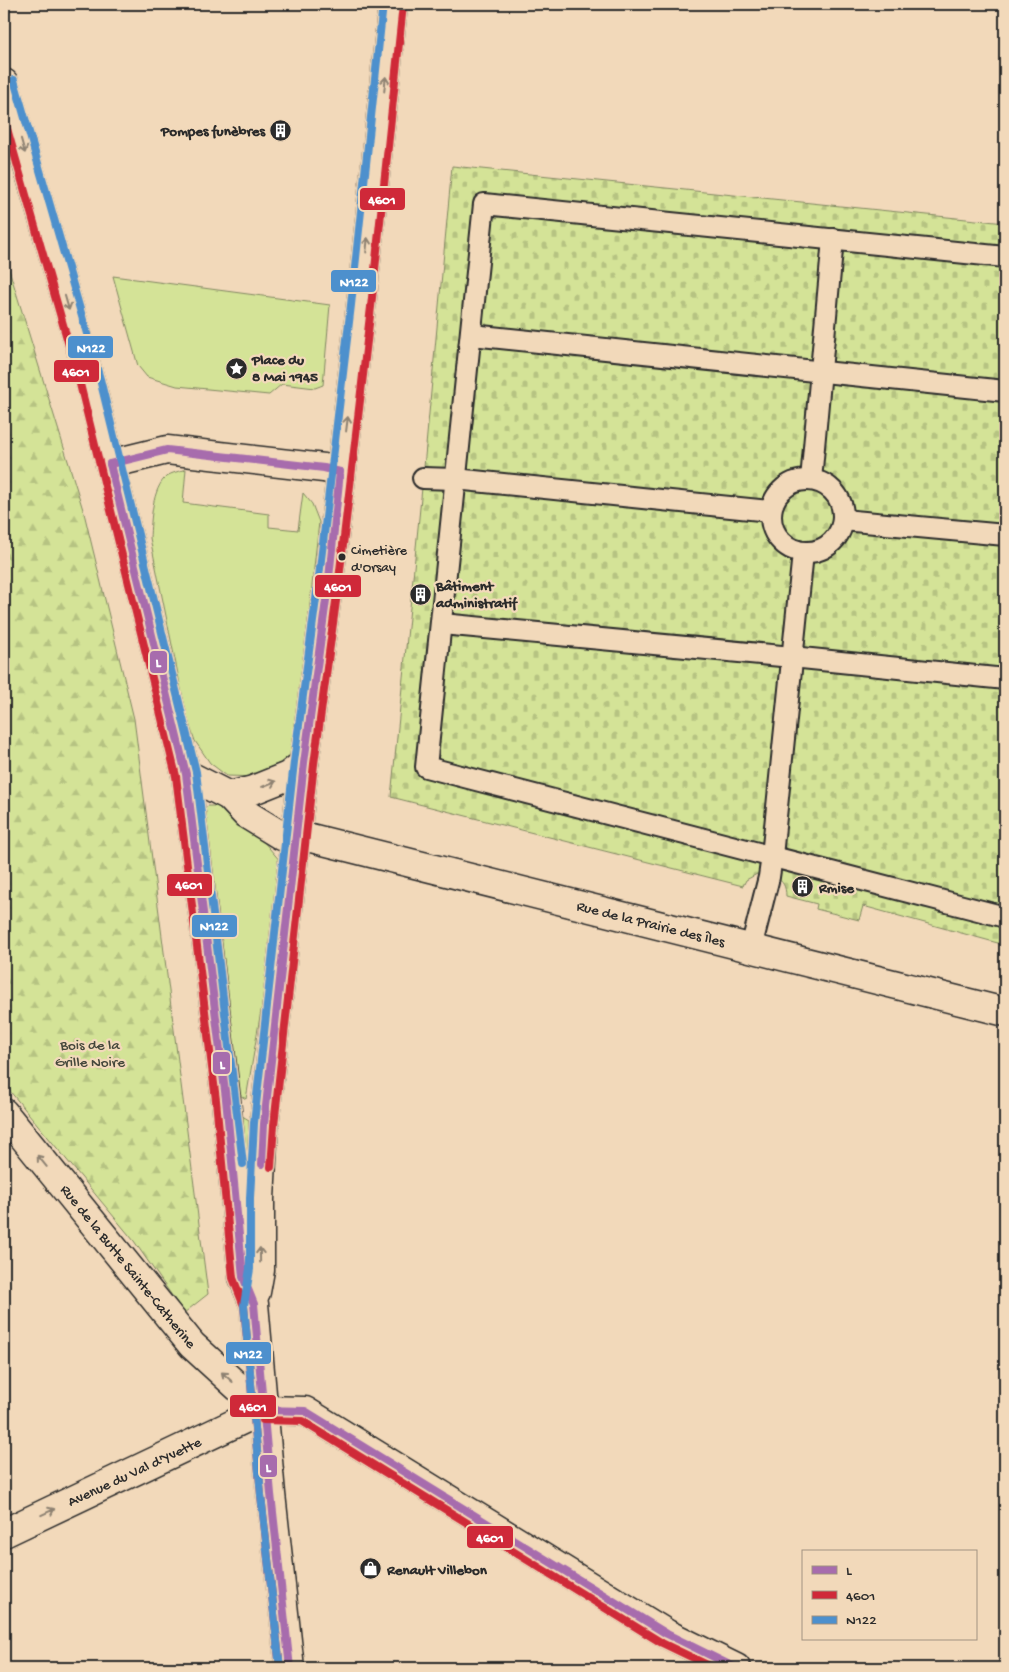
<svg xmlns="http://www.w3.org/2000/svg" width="1009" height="1672" font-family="'Gochi Hand',sans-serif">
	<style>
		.green { fill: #d4e397; stroke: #808761 }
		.forest { fill: url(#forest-firs); stroke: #808761 }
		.cemetery { fill: url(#cemetery-stones); stroke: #808761 }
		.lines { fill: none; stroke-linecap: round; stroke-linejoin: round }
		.service-casing { stroke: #2b2b2b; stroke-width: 24 }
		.minor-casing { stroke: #2b2b2b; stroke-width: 31 }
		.secondary-casing { stroke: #2b2b2b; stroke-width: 31 }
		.service { stroke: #f2d9ba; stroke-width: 20 }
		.minor { stroke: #f2d9ba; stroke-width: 28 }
		.secondary { stroke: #f2d9ba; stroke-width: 28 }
		.bus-1-casing { stroke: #f2d9ba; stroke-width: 11 }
		.bus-2-casing { stroke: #f2d9ba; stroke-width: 11 }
		.bus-3-casing { stroke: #f2d9ba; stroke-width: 11 }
		.bus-1 { stroke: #a76cad; stroke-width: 8 }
		.bus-2 { stroke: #cf2939; stroke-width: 8 }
		.bus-3 { stroke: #4d90cd; stroke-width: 8 }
		.oneway { stroke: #8e8272 }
		.bus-dot { fill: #2b2b2b; stroke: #f2d9ba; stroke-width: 2 }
		.labels { text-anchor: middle; stroke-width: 4.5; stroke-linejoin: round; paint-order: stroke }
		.bus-label { font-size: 14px; fill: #2b2b2b; stroke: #f2d9ba; text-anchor: start }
		.poi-label { font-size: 15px; font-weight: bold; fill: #2b2b2b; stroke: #f2d9ba; text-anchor: start }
		.street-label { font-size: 15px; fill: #2b2b2b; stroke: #f2d9ba }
		.park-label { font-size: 15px; fill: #44473b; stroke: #f2d9ba }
		.line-badge { stroke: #f2d9ba; stroke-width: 2 }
		.badge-label { font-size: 14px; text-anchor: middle; font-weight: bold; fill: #fff }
	</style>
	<defs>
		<pattern id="forest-firs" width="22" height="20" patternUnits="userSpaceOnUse" patternTransform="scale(1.25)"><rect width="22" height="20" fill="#d4e397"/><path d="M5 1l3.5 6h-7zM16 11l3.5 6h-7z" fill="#b6c382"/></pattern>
		<pattern id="cemetery-stones" width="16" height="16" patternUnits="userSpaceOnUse" patternTransform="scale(1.25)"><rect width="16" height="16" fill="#d4e397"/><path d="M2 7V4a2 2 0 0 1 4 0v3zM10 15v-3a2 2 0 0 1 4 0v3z" fill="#b6c382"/></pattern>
	</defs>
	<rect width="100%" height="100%" fill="#f2d9ba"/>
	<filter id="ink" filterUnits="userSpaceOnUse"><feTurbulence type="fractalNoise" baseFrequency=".02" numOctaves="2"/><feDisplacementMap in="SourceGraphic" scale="10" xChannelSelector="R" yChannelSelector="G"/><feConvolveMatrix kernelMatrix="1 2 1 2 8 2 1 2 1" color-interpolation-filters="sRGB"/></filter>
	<g filter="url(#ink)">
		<g class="green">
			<path d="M113,276L330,305L323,385L315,388L282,384L269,395L177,386L147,377L138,366Z"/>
			<path d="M186,469L183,503L269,514V527L298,530L303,493L312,504L319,522L294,749L280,769L261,777L227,776L210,763L195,741L187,718L150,538C151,520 152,488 167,476C171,473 180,471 186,469Z"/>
			<path d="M208,806H218L231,815L247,831L263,841L281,862L266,981L246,1099L235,1092L202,810Z"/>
			<path d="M237,1113L249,1120L253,1249Z"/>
		</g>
		<path class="forest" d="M4,253L84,513L134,719L208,1294L184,1313L134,1241L4,1084Z"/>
		<path class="cemetery" d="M452,166L1005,223V945L863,906L859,920L816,909L817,904L786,896C786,876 772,877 757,874L746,880L743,886L391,797L423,478Z"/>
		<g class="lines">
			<defs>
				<g id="service">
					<path d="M1005,257L484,204L426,767L1005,917"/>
					<path d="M472,335L1005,391"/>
					<path d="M423,478L455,479L770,511"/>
					<circle cx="807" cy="516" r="36"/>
					<path d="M811,480L833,239"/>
					<path d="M843,520L1005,535"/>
					<path d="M442,624L792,657L1005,679"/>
					<path d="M751,948L769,877L772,856L803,553"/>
				</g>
				<g id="minor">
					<path d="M110,464L167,450L324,468L340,472"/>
					<path d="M186,774L229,796L246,814L282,836L311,838L1005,1012"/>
					<path d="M229,796L253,790L288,776L304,763"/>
					<path d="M4,1113L192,1345L263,1410"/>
					<path d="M4,1533L263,1410L305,1411L667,1634L736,1668"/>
				</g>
				<g id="secondary">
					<path d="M4,83L90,381L186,774L226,1099L243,1277L254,1304L271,1494L290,1668"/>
					<path d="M256,1292L260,1270V1199L264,1124L304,763L329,578L361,306L393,4"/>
				</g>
			</defs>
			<use href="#service" class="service-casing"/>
			<use href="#minor" class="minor-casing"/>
			<use href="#secondary" class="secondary-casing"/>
			<use href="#service" class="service"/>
			<use href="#minor" class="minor"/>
			<use href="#secondary" class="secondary"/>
			<defs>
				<g id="bus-1">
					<path d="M110,464L186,774L226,1099L243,1277L254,1304L271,1494L290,1668"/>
					<path d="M110,464L167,450L324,468L340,472"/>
					<path d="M262,1164L264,1124L304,763L329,578L340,472"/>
					<path d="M263,1410L305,1411L667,1634L736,1668"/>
				</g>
				<g id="bus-2">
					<path d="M4,118L80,384L176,776L216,1100L233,1278L244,1306L261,1495L280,1668"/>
					<path d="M271,1167L274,1125L314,764L339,579L371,307L403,5"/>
					<path d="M263,1420L302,1421L662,1643L714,1668"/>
				</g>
				<g id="bus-3">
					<path d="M14,80L100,379L196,772L243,1164"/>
					<path d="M280,1668L261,1495L244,1305L250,1269V1198L254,1123L294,762L319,577L351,305L383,4"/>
				</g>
			</defs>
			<use href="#bus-1" class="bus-1-casing"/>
			<use href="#bus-2" class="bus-2-casing"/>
			<use href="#bus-3" class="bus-3-casing"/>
			<use href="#bus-1" class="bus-1"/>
			<use href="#bus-2" class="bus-2"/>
			<use href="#bus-3" class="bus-3"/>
		</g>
		<defs><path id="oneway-shaft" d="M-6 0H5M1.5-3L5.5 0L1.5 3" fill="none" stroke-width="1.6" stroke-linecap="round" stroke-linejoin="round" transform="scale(1.25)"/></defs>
		<g class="oneway">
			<use href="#oneway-shaft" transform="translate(385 84) rotate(-84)"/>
			<use href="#oneway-shaft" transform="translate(23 146) rotate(74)"/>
			<use href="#oneway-shaft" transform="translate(367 245) rotate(-84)"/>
			<use href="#oneway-shaft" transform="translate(67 303) rotate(74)"/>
			<use href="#oneway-shaft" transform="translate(347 424) rotate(-83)"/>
			<use href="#oneway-shaft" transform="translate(269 784) rotate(-22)"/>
			<use href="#oneway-shaft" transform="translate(42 1161) rotate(-129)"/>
			<use href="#oneway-shaft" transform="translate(260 1255) rotate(-91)"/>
			<use href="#oneway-shaft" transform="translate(227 1377) rotate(-138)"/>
			<use href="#oneway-shaft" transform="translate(48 1512) rotate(-25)"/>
		</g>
	</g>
	<defs>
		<symbol id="building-disc" viewBox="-11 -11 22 22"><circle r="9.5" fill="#2b2b2b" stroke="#f2d9ba"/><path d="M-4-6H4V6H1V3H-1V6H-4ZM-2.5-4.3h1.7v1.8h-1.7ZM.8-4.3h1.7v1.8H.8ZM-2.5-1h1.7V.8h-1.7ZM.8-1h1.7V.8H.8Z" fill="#fff"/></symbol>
		<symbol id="sight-disc" viewBox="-11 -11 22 22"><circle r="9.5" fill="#2b2b2b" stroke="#f2d9ba"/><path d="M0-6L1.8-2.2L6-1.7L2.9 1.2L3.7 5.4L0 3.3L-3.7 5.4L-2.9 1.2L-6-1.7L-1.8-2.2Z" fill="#fff"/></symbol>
		<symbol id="shop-disc" viewBox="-11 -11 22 22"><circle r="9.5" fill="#2b2b2b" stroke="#f2d9ba"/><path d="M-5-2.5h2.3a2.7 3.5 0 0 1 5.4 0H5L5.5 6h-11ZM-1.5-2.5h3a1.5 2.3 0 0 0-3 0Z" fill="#fff"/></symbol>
	</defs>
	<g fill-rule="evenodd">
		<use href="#building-disc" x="268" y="118" width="25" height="25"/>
		<use href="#sight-disc" x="224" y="356" width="25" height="25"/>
		<use href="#building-disc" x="408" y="582" width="25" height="25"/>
		<use href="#building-disc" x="790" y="874" width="25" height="25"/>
		<use href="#shop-disc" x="358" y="1556" width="25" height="25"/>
	</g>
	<circle class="bus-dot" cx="342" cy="557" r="4.5"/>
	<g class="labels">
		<g class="bus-label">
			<text x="351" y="554">Cimetière<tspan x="351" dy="17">d'Orsay</tspan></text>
		</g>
		<g class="poi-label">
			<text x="265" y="135" text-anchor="end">Pompes funèbres</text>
			<text x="252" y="364">Place du<tspan x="252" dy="17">8 Mai 1945</tspan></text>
			<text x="436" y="590">Bâtiment<tspan x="436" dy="17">administratif</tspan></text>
			<text x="819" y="892">Rmise</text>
			<text x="387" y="1574">Renault Villebon</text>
		</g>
		<g class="street-label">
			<text transform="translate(651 923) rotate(14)" y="5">Rue de la Prairie des Îles</text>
			<text transform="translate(129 1266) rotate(51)" y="5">Rue de la Butte Sainte-Catherine</text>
			<text transform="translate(134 1471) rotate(-25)" y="5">Avenue du Val d'Yvette</text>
		</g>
		<g class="park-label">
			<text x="90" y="1049">Bois de la<tspan x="90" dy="17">Grille Noire</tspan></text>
		</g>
	</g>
	<g class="line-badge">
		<rect x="359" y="187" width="47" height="24" rx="5" fill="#cf2939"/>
		<rect x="330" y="269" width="47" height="24" rx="5" fill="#4d90cd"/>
		<rect x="67" y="335" width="47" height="24" rx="5" fill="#4d90cd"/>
		<rect x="53" y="359" width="47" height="24" rx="5" fill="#cf2939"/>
		<rect x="314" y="574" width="48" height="24" rx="5" fill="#cf2939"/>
		<rect x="149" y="650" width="19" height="24" rx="5" fill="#a76cad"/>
		<rect x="166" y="873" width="47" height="24" rx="5" fill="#cf2939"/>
		<rect x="191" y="914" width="47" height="24" rx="5" fill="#4d90cd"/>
		<rect x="212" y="1051" width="19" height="24" rx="5" fill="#a76cad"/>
		<rect x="225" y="1341" width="47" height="24" rx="5" fill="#4d90cd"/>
		<rect x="229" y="1394" width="48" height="24" rx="5" fill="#cf2939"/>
		<rect x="259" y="1454" width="19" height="24" rx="5" fill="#a76cad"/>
		<rect x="466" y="1525" width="48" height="24" rx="5" fill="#cf2939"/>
	</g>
	<g class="badge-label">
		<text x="382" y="204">4601</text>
		<text x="354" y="286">N122</text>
		<text x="91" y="352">N122</text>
		<text x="76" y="376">4601</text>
		<text x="338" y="591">4601</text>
		<text x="158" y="666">L</text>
		<text x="189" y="889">4601</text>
		<text x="214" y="930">N122</text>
		<text x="222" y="1068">L</text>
		<text x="248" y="1358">N122</text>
		<text x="253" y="1411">4601</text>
		<text x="268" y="1471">L</text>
		<text x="490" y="1542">4601</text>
	</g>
	<rect width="1009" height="1672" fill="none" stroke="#f2d9ba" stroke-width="20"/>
	<rect x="10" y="10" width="989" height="1652" fill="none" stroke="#2b2b2b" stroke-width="2" filter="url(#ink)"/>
	<rect x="802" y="1550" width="175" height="90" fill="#f2d9ba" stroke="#a29381"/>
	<rect x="812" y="1566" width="25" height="8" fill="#a76cad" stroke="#a29381"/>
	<text x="846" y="1574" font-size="15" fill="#2b2b2b">L</text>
	<rect x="812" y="1591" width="25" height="8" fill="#cf2939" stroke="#a29381"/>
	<text x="846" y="1600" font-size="15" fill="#2b2b2b">4601</text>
	<rect x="812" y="1616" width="25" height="8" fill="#4d90cd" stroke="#a29381"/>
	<text x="846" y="1624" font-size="15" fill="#2b2b2b">N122</text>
</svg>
